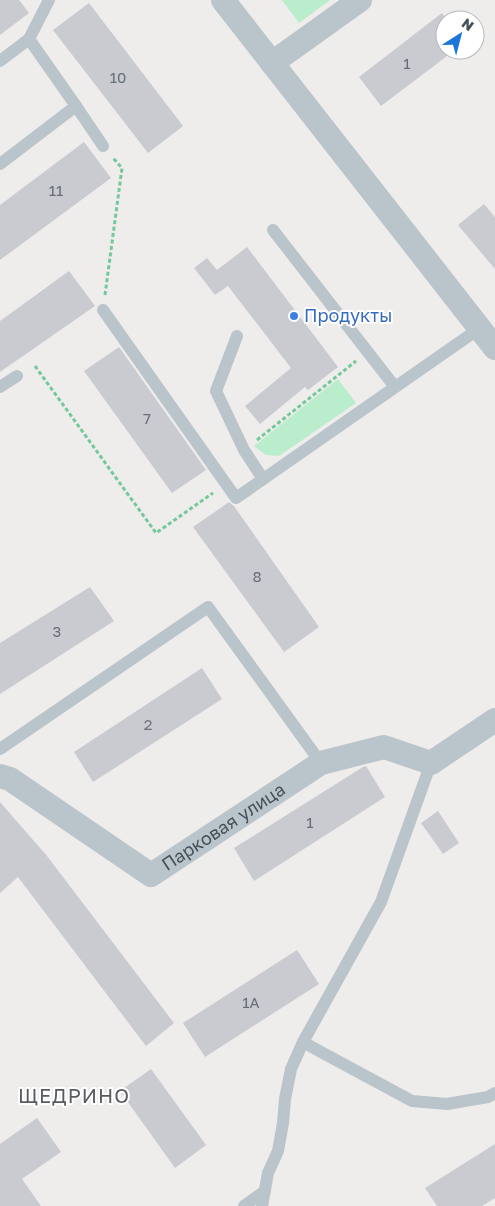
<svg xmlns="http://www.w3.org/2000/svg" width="495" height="1206" font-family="'Golos Text',sans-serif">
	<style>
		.green { fill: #b9edcb }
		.building { fill: #c9cbd1 }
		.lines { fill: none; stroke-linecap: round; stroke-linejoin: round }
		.path { stroke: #72ca9b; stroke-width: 3; stroke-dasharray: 4 2.5; stroke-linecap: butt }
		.lane { stroke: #bac4cb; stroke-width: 12 }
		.street { stroke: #bac4cb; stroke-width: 24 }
		.shop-dot { fill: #3f7fe0; stroke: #fff; stroke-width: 2 }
		.labels { text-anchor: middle; stroke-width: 4; stroke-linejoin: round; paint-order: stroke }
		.number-label { font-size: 15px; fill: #666f77 }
		.shop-label { font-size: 18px; fill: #366cbe; stroke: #fff; text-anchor: start }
		.street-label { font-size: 18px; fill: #455059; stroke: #fff }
		.quarter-label { font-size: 20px; letter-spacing: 1px; fill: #595d61; stroke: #fff }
	</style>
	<rect width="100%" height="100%" fill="#efecec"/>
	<g class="green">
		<path d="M282,0H330L299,23Z"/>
		<path d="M338,379L356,403L279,456L266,455L254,446Z"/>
	</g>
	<g class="building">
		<path d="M0,0H19L29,13L0,35Z"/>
		<path d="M89,3L183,126L148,153L53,30Z"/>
		<path d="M442,13L447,20H445V50H455L381,106L359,77Z"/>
		<path d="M84,142L111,178L0,260V205Z"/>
		<path d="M484,204L495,217V269L458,225Z"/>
		<path d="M247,247L338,367L308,390L305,387L260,424L245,406L291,368L228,286L215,295L194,268L207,258L217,270Z"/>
		<path d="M69,271L95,306L0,372V321Z"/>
		<path d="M119,347L206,470L172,493L84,371Z"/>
		<path d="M229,502L234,506L319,627L284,652L193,527Z"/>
		<path d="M90,587L114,621L0,694V643Z"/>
		<path d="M202,668L222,699L93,782L74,752Z"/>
		<path d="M366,766L385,797L254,881L234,848L363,767Z"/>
		<path d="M0,802L47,856L174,1023L146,1046L18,877L0,893Z"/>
		<path d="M438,811L459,843L443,854L421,823Z"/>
		<path d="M297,950L319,984L205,1057L183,1023Z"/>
		<path d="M151,1069L206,1145L175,1168L120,1091Z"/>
		<path d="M37,1118L61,1152L22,1179L41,1206H0V1144Z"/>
		<path d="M495,1144V1198L482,1206H437L425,1188Z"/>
	</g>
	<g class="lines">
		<g class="path">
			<path d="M105,295L122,168L113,158"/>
			<path d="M35,366L156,533L213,493"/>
			<path d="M257,440L356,361"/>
		</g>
		<g class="lane">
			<path d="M0,61L29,39L49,0"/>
			<path d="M76,106L103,146"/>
			<path d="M0,164L76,106L29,39"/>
			<path d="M273,230L395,387"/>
			<path d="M103,310L236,498L480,328"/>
			<path d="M237,336L216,391L244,450L263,479"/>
			<path d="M0,387L17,376"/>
			<path d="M0,749L208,607L321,763"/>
			<path d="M303,1042L321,1052L412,1101L447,1104L488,1097L495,1093"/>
			<path d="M244,1206L265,1191"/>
			<path d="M262,1206L268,1173L278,1151L283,1123L285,1099L291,1069L303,1042L381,902L431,763"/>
		</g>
		<g class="street">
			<path d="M223,0L495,348"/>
			<path d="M272,63L360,0"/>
			<path id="s1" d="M0,776L10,779L151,875L321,763L384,747L431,763L495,720"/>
		</g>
	</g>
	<circle class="shop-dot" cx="294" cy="316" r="5"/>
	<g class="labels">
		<g class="number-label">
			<text x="407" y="69">1</text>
			<text x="118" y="83">10</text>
			<text x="56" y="196">11</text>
			<text x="147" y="424">7</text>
			<text x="257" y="582">8</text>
			<text x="57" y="637">3</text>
			<text x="148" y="730">2</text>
			<text x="310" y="828">1</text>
			<text x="251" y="1008">1А</text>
		</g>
		<g class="shop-label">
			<text x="304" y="322">Продукты</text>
		</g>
		<g class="street-label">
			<text dy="6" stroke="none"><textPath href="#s1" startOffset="268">Парковая улица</textPath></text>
		</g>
		<g class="quarter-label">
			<text x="74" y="1103">ЩЕДРИНО</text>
		</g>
	</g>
	<g transform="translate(460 35) rotate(36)"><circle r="24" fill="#ffffff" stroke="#b5b9bd"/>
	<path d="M0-4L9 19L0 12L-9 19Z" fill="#1b76d9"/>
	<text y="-8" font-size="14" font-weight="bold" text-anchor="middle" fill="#455059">N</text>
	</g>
</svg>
